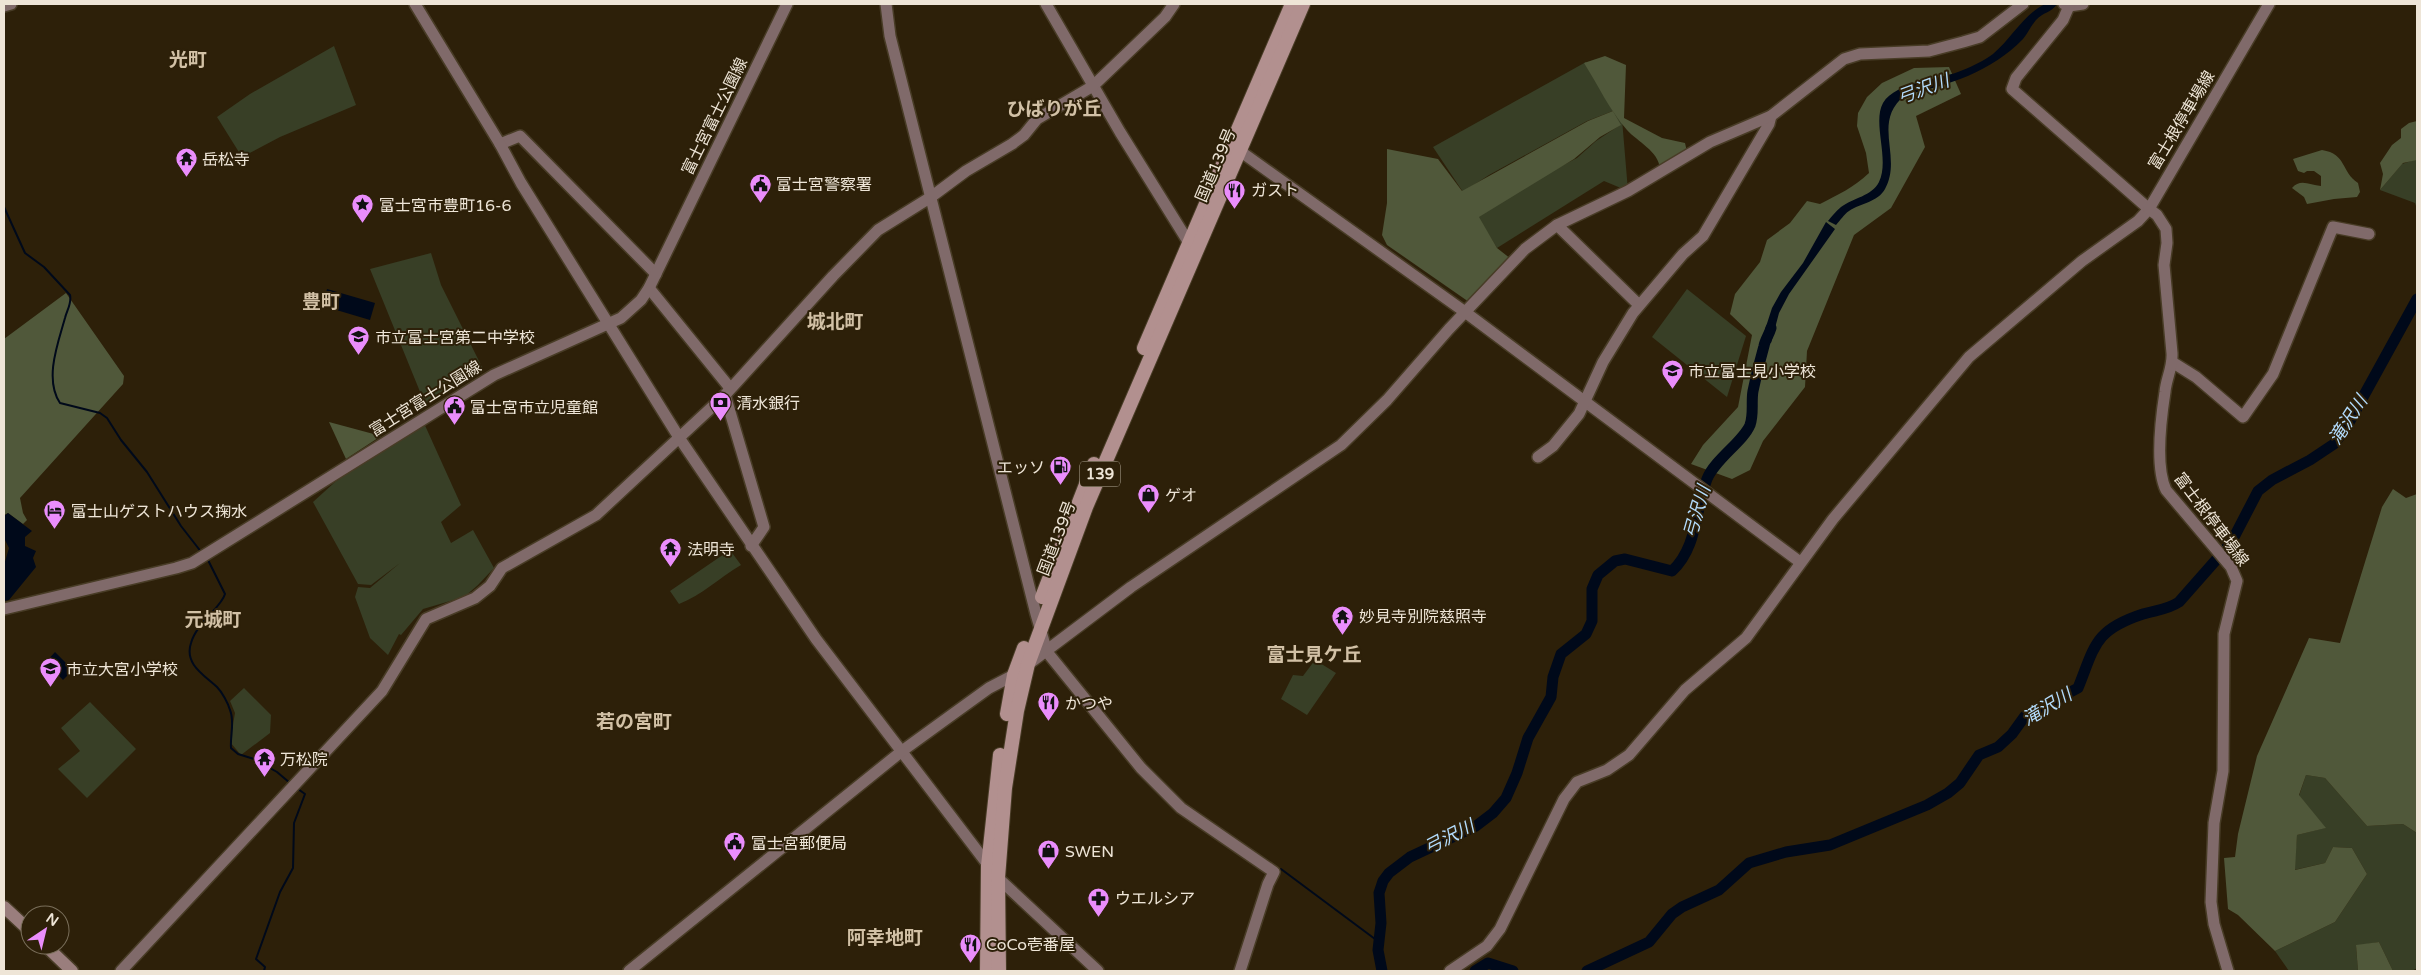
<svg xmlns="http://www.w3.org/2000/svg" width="2421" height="975" font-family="'Varela Round','Noto Sans JP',sans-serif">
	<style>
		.green { fill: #383f26 }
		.forest { fill: #50583a }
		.water { fill: #00091a }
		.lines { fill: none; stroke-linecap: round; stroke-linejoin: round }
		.stream { stroke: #00091a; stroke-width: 2 }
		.river { stroke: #00091a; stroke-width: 11 }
		.secondary-casing { stroke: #483c26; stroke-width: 14 }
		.primary-casing { stroke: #483c26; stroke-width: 15 }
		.highway-casing { stroke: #483c26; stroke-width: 16 }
		.secondary { stroke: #806a6a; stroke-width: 11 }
		.primary { stroke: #9a7e7d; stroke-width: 12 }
		.highway { stroke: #b2908f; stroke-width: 14 }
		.labels { text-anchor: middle; stroke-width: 4; stroke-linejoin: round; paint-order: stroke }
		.shield { fill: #2d2009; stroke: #b4aa99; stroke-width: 1 }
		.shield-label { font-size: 15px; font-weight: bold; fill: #eee5d7 }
		.street-label { font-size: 16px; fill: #eee5d7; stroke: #2d2009 }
		.poi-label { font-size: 16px; fill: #eee5d7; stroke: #2d2009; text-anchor: start }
		.water-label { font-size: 18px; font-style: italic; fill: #b3dcfd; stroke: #2d2009 }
		.quarter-label { font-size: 19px; font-weight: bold; fill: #d2c1a6; stroke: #2d2009 }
	</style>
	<rect width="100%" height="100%" fill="#2d2009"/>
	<g class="green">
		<path d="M334,46L356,105L280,137L242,157L217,117L250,94Z"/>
		<path d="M1586,62L1622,119L1628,191L1604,181L1497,248L1478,217L1544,175L1577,158L1596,141L1620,125L1613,111L1587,121L1489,175L1463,192L1433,147Z"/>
		<path d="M2417,159V209L2415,203L2380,190L2402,164Z"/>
		<path d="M431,253L441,285L484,371L425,404L370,269Z"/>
		<path d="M1687,289L1746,336L1727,397L1652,337Z"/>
		<path d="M423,421L461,505L441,522L451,543L473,530L494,568L478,585L464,597L423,609L401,635L399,634L388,655L370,638L355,597L358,587L370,588L400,563L371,585L358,584L313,502L335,482Z"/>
		<path d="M730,550L741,565C719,578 702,595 679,604L670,591Z"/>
		<path d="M1315,660L1336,673L1307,715L1281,699L1293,675L1303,676Z"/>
		<path d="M244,688L271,715L270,733L241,755L230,742L235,713L230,701Z"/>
		<path d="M90,702L136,749L87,798L58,769L80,751L61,728Z"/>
		<path d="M2306,775L2325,778L2367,826L2403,824L2417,833V968L2412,971H2393L2379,942L2356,946L2358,971H2289L2275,951L2335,922L2367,874L2352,848L2333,847L2325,863L2294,870L2297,835L2325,828L2299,796Z"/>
	</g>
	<g class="forest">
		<path d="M1605,56L1626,65L1624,118L1662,138L1685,143L1687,152L1660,168C1658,151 1638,142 1627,130C1610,111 1598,85 1584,63Z"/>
		<path d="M1949,67L1961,94L1916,116L1925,147L1891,208L1854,235L1807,351L1805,387L1763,441L1750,470L1732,479L1691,464L1703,445L1738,407L1752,335L1730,314L1735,294L1760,262L1767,240L1790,223L1807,201L1820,204C1839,194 1853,188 1869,173L1866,153L1857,126L1858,113L1867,97L1882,83L1914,68Z"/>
		<path d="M1613,111L1621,125L1600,137L1574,159L1479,217L1497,248L1511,259L1469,302L1387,245L1382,235L1387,203V149L1438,159L1462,191L1588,121Z"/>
		<path d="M2417,121V160L2403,163L2380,190L2383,174L2380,163L2392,145L2401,138V129L2409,123Z"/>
		<path d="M2322,150C2347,154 2341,172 2358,183L2360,192L2357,197L2334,199L2307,204L2304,197L2292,188C2300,178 2310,185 2321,186V176L2314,171H2307L2304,173L2298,171L2293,159Z"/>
		<path d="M66,293L124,376L123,384L20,498L23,513L27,520L23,524L8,513L4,515V339Z"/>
		<path d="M329,422L381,436L346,459Z"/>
		<path d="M2393,489L2406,498L2417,494V833L2403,824L2367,826L2325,778L2306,775L2299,795L2326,828L2297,835L2295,870L2325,863L2333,847L2352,848L2367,874L2335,922L2275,951L2238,915L2228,909L2224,858L2235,857L2238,834L2257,756L2309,638L2340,643L2382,507Z"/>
		<path d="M2379,942L2393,971H2358L2356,945Z"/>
	</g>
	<g class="water">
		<path d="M2045,4H2057C2051,13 2043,12 2036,20C2031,26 2028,33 2023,39C1991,72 1949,85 1905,95C1871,123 1903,156 1885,189C1878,202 1861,203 1849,211C1844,214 1840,221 1836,225L1828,221C1832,216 1836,211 1841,207C1853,198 1872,196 1879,182C1890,159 1872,123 1883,103C1896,81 1941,80 1963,70C1973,66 1985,60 1993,54C2012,38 2023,15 2045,4Z"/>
		<path d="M1826,222L1835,229L1789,294L1779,313L1771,343L1762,339L1772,308L1781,292L1803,263Z"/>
		<path d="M327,289L375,303L370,320L323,306Z"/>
		<path d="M8,513L32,531L25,537V546L36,551L33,558L36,567L9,600L4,601V565L9,548L4,538V516Z"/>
		<path d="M55,652L73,670L63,680L46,662Z"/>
	</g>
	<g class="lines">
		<g class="stream">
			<path d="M4,207L25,253L44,267L70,295C72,303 67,310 65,318C58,343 44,379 60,403L100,413L107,418L121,440L147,472L181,526L202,553"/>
			<path d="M207,558L225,594C221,608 197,622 191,643C184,664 204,675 217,687C222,692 228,703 230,710C235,722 230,735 231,748L238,754L254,759L277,772L290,783"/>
			<path d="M1030,566L1032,575"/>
			<path d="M1281,869L1379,942"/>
			<path d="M264,971L265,967L256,959L280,892L293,868L294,823L305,794L298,789"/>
		</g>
		<g class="river">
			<path d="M1382,971L1378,950L1381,923L1379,893L1383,881L1389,873L1410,857L1476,826L1493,813L1506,798L1517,773L1528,738L1551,697L1553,677L1561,654L1586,634L1592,621V589L1598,575L1615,561L1625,559L1672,571C1698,547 1695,509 1707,479C1715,459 1743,442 1750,425C1754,414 1751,402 1753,391C1756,376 1760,360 1764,346C1765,340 1769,335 1771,328"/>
			<path d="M1475,971L1488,963L1513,971"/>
			<path d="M1587,971L1649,942L1672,914L1682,907L1719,890L1749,863L1786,852L1830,845L1927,805L1948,793L1960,783L1979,755L1998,747L2012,734L2025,716L2078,688C2095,646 2094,630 2143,614C2156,610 2167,610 2179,602L2231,543L2258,491L2272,480L2310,460L2334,444L2346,428L2417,299"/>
		</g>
		<defs>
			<g id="secondary">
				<path d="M415,4L500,144L520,136L656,274"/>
				<path d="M886,4L890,36L1036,614L1047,652L1141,768L1181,808L1274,872L1268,884L1240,971"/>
				<path d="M1046,4L1120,132L1189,243"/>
				<path d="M2064,4L2069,6L2083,4"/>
				<path d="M4,6L11,4"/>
				<path d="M500,144L521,183L680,439L816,639L998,878L1098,971"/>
				<path d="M1233,146L1465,312L1800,562"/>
				<path d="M1557,225L1639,305"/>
				<path d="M649,288L730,388"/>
				<path d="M2172,362L2196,377L2243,417L2273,374L2333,227L2369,234"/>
				<path d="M725,395L764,527L751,546"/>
				<path d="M1538,457L1553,446L1579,414L1603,362L1633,313L1683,254L1703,236L1769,124L1771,116"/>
				<path d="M4,609L176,568L192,563L494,375L621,318L641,300L649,288L787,4"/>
				<path d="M121,971L382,691L426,619L475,598L490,586L502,568L596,515L725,395L833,276L878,230L931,197L966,171L1012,144L1024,135L1037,119L1093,86L1165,17L1174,4"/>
				<path d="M629,971L902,751L953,714L989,688L1014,675L1131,587L1341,445L1387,400L1449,329L1525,249L1557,225L1628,191L1710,142L1771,116L1844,59L1860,54L1929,51L1963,42L1980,37L2023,4"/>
				<path d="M1450,971L1487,946L1500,929L1564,799L1577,782L1607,770L1629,755L1685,690L1746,638L1833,519L1969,357L2082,261L2138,221L2149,209L2012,89L2016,78L2063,20L2069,6"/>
				<path d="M2228,971L2214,924L2211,902L2214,823L2223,771L2224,634L2237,581L2231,567L2166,490C2155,467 2161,418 2165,392C2166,379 2173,367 2172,353L2164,265L2167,243L2166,229L2157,215L2149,209L2269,4"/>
			</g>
			<g id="primary">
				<path d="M4,907L30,931"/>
				<path d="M45,945L72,971"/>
			</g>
			<g id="highway">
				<path d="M1144,348L1292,4"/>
				<path d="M1042,597L1094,464"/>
				<path d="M1007,714L1014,675L1024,648"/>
				<path d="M987,971L988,866L1000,755"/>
				<path d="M999,971L998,878L1005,788L1017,711L1028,664L1086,507L1303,4"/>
			</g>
		</defs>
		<use href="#secondary" class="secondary-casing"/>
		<use href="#primary" class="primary-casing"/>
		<use href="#highway" class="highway-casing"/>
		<use href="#secondary" class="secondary"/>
		<use href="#primary" class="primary"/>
		<use href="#highway" class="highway"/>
	</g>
	<defs>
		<symbol id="temple-pin" viewBox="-11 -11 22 30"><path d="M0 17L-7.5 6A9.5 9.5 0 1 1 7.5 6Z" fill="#ea8dfc" stroke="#2d2009"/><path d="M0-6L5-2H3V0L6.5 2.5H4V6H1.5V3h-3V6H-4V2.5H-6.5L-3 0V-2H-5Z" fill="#111"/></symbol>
		<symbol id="civic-pin" viewBox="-11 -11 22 30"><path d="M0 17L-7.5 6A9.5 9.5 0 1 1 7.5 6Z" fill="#ea8dfc" stroke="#2d2009"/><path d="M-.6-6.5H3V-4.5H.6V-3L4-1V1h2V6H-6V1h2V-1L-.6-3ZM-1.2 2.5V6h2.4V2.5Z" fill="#111"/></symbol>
		<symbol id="restaurant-pin" viewBox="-11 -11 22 30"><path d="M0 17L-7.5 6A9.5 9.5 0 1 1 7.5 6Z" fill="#ea8dfc" stroke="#2d2009"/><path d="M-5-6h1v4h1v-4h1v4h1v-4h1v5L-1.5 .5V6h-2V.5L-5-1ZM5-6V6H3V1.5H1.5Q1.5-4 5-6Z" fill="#111"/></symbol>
		<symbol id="sight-pin" viewBox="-11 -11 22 30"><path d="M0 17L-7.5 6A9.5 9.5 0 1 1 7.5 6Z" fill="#ea8dfc" stroke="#2d2009"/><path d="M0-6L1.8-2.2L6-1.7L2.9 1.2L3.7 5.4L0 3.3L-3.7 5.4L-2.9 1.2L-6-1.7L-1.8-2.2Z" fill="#111"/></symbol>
		<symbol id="school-pin" viewBox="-11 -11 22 30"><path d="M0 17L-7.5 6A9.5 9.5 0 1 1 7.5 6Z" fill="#ea8dfc" stroke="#2d2009"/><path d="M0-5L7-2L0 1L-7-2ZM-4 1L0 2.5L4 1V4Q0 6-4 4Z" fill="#111"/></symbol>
		<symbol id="bank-pin" viewBox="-11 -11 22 30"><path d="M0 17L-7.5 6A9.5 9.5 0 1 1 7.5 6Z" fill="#ea8dfc" stroke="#2d2009"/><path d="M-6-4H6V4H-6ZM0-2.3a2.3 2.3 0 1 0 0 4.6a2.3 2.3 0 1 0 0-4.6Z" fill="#111"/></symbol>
		<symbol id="fuel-pin" viewBox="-11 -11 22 30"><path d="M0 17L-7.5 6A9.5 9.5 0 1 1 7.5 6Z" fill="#ea8dfc" stroke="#2d2009"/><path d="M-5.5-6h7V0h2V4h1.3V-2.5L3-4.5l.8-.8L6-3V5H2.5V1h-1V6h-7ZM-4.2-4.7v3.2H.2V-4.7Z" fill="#111"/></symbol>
		<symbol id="shop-pin" viewBox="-11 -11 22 30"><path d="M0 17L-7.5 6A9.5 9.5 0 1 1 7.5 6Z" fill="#ea8dfc" stroke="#2d2009"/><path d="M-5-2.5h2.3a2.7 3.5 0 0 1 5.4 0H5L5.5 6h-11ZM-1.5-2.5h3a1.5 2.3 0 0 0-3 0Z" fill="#111"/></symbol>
		<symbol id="hotel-pin" viewBox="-11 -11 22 30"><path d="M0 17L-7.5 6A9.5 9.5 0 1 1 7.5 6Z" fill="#ea8dfc" stroke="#2d2009"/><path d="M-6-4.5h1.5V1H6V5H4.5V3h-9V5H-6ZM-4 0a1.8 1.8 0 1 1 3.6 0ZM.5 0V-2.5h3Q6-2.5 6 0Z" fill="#111"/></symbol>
		<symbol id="pharmacy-pin" viewBox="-11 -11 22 30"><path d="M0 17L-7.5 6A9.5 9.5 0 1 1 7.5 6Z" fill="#ea8dfc" stroke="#2d2009"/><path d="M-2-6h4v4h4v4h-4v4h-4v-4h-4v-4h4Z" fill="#111"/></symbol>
	</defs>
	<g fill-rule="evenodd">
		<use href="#temple-pin" x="174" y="146" width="25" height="34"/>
		<use href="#civic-pin" x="748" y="172" width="25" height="34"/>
		<use href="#restaurant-pin" x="1222" y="178" width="25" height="34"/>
		<use href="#sight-pin" x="350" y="192" width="25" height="34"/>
		<use href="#school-pin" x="346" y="324" width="25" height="34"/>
		<use href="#school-pin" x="1660" y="358" width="25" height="34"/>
		<use href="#bank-pin" x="708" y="390" width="25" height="34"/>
		<use href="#civic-pin" x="442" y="394" width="25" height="34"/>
		<use href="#fuel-pin" x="1048" y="454" width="25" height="34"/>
		<use href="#shop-pin" x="1136" y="482" width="25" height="34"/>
		<use href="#hotel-pin" x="42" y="498" width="25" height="34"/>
		<use href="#temple-pin" x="658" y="536" width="25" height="34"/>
		<use href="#temple-pin" x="1330" y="604" width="25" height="34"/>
		<use href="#school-pin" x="38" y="656" width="25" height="34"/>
		<use href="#restaurant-pin" x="1036" y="690" width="25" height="34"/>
		<use href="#temple-pin" x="252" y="746" width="25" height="34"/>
		<use href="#civic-pin" x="722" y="830" width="25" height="34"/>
		<use href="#shop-pin" x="1036" y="838" width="25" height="34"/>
		<use href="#pharmacy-pin" x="1086" y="886" width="25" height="34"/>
		<use href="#restaurant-pin" x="958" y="932" width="25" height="34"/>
	</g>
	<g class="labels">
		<rect class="shield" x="1080" y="461.5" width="40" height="25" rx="4"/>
		<g class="shield-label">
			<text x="1100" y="479">139</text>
		</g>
		<g class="street-label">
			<text transform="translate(714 116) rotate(-64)" y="6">富士宮富士公園線</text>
			<text transform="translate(2181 120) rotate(-59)" y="6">富士根停車場線</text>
			<text transform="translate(1215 165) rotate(-67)" y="6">国道139号</text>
			<text transform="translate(425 398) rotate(-32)" y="6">富士宮富士公園線</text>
			<text transform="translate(2212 519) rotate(53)" y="6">富士根停車場線</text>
			<text transform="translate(1056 538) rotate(-69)" y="6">国道139号</text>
		</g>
		<g class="poi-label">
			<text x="202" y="165">岳松寺</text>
			<text x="776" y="190">富士宮警察署</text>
			<text x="1251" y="196">ガスト</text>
			<text x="379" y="211">富士宮市豊町16-6</text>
			<text x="375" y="343">市立富士宮第二中学校</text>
			<text x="1688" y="377">市立富士見小学校</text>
			<text x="736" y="409">清水銀行</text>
			<text x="470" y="413">富士宮市立児童館</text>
			<text x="1045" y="473" text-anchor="end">エッソ</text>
			<text x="1165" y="501">ゲオ</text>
			<text x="71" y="517">富士山ゲストハウス掬水</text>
			<text x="687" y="555">法明寺</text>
			<text x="1359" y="622">妙見寺別院慈照寺</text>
			<text x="66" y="675">市立大宮小学校</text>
			<text x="1065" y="709">かつや</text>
			<text x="280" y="765">万松院</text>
			<text x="751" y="849">富士宮郵便局</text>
			<text x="1065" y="857">SWEN</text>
			<text x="1115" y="904">ウエルシア</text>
			<text x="986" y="950">CoCo壱番屋</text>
		</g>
		<g class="water-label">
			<text transform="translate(1923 89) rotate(-20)" y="6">弓沢川</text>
			<text transform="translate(2348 420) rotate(-57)" y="6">滝沢川</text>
			<text transform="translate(1697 512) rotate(-74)" y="6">弓沢川</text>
			<text transform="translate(2047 707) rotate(-31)" y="6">滝沢川</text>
			<text transform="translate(1449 837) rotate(-27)" y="6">弓沢川</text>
		</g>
		<g class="quarter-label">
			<text x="188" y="66">光町</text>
			<text x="1054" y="115">ひばりが丘</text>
			<text x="321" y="308">豊町</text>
			<text x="835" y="328">城北町</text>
			<text x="213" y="626">元城町</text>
			<text x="1314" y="661">富士見ケ丘</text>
			<text x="634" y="728">若の宮町</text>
			<text x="885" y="944">阿幸地町</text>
		</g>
	</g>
	<rect width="2421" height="975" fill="none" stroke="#eee5d7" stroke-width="10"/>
	<g transform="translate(45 930) rotate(35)"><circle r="24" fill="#2d2009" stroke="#7a6f5b"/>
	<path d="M0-4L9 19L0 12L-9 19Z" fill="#ea8dfc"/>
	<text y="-8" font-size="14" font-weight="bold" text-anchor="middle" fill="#eee5d7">N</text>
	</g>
</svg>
